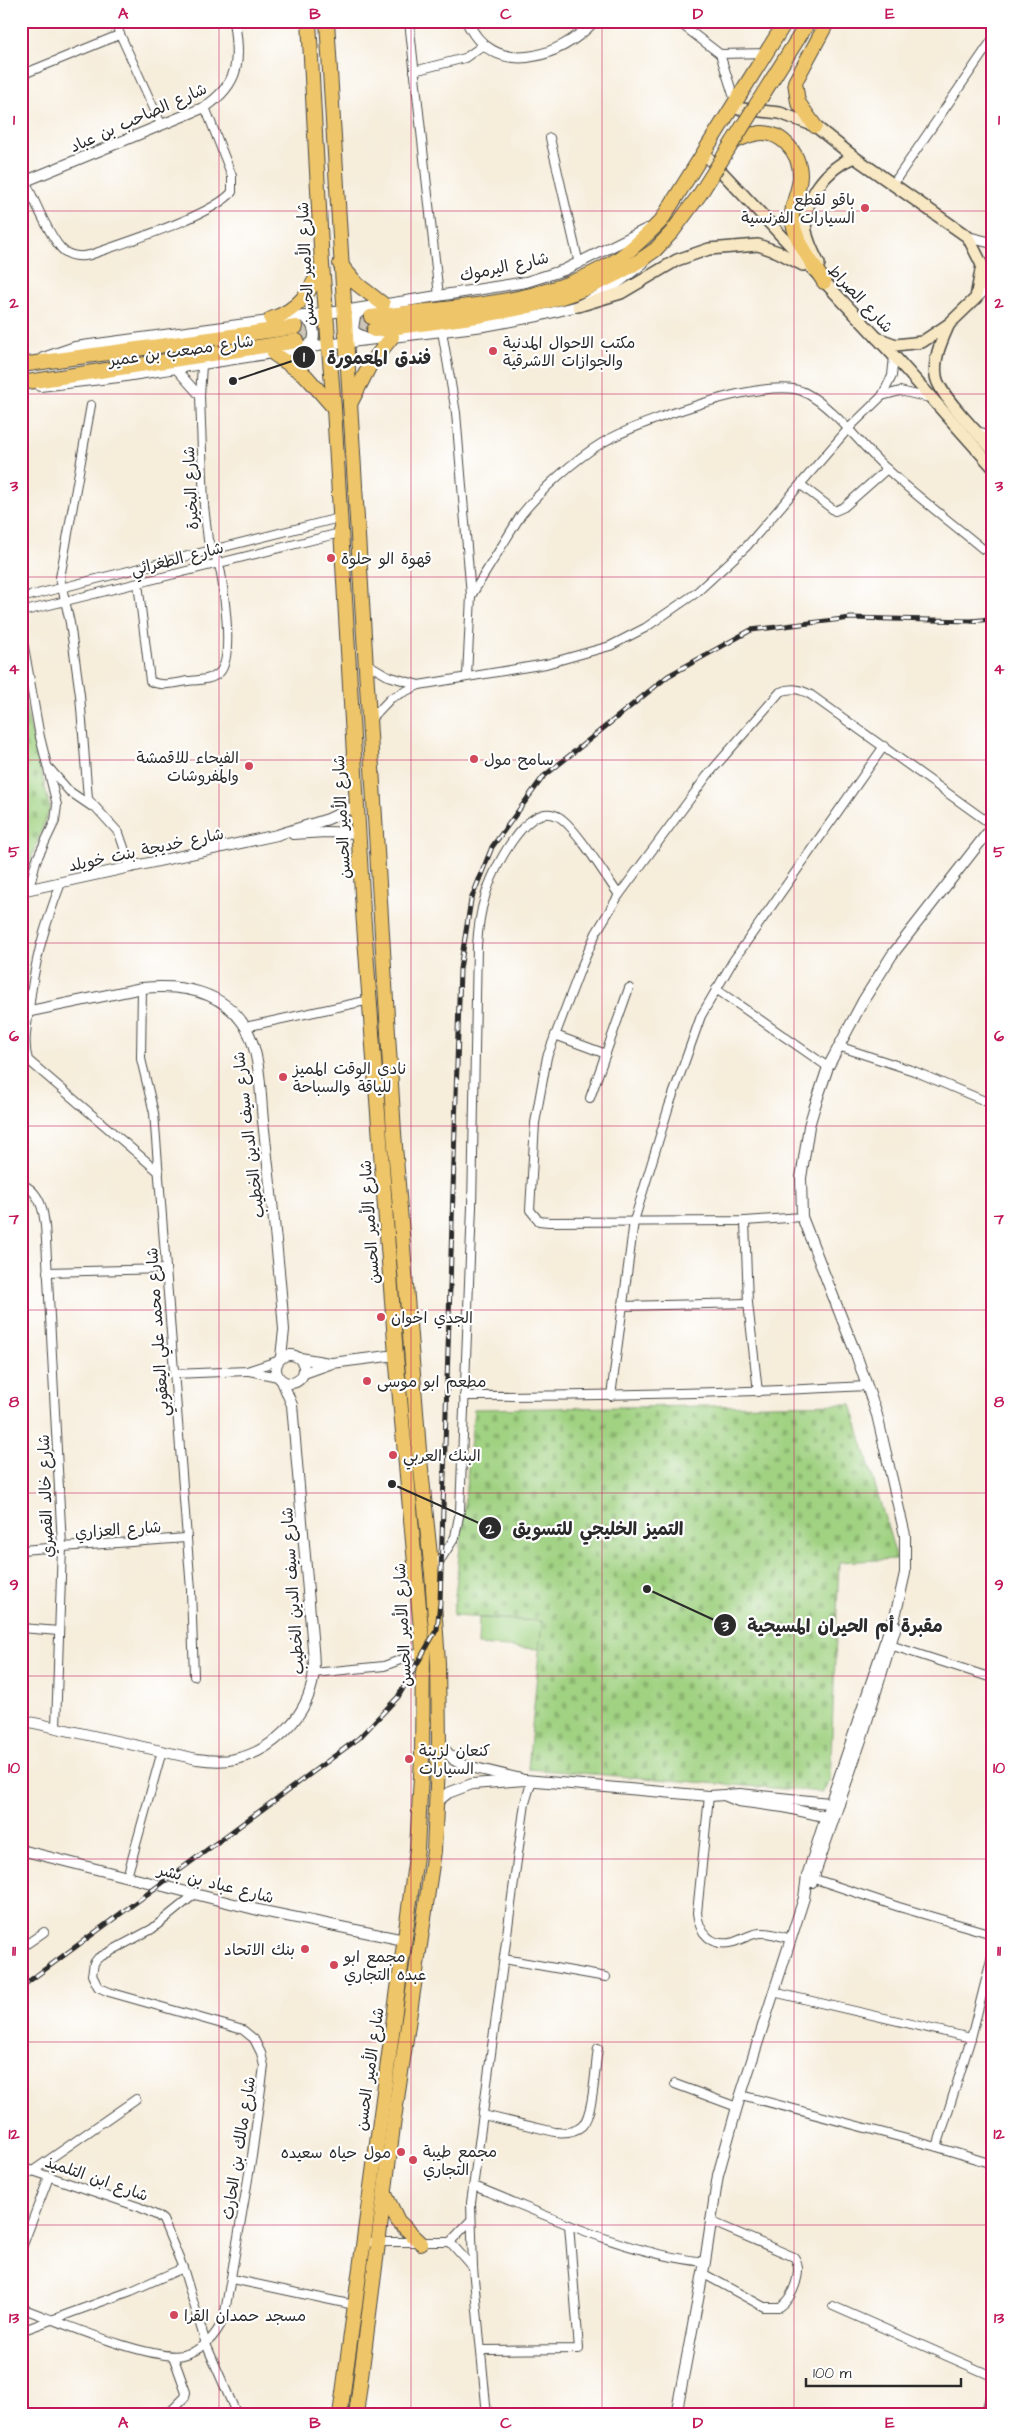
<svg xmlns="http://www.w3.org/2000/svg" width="1013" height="2436" font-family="'Architects Daughter','Playpen Sans Arabic',sans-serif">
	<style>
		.grass { fill: #a0d282; stroke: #667e56 }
		.cemetery { fill: url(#cemetery-stones); stroke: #667e56 }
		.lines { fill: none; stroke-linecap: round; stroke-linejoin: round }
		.trunk-tunnel { stroke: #cdc6b8; stroke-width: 14; stroke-dasharray: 14 7; stroke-linecap: butt }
		.minor-casing { stroke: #494845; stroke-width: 10 }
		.tertiary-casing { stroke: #494845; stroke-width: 12 }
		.secondary-casing { stroke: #494845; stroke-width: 14 }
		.trunk-casing { stroke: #494845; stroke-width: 16 }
		.minor { stroke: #fff; stroke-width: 8 }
		.tertiary { stroke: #fff; stroke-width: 10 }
		.secondary { stroke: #f8e8c3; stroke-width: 11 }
		.trunk { stroke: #eec569; stroke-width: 14 }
		.rail-casing { stroke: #2b2b2b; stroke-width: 5 }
		.rail { stroke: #fff; stroke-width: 3; stroke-dasharray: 9; stroke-linecap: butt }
		.trunk-bridge-casing { stroke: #494845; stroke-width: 16; stroke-linecap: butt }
		.trunk-bridge { stroke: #eec569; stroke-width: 14 }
		.grid { fill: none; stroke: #c2185b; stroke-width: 1; stroke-opacity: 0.55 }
		.poi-dot { fill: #d1495b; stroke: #fff; stroke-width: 2 }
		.labels { text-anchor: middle; stroke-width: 4.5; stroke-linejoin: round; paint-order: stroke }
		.street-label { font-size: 16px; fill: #2b2b2b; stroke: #fff }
		.poi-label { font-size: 16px; fill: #2b2b2b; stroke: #fff; text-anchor: start }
		.leader { fill: none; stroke: #2b2b2b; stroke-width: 2 }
		.callout-dot { fill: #2b2b2b; stroke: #fff; stroke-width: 2 }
		.mark-label { font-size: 15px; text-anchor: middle; font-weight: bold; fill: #fff }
		.callout-label { font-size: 18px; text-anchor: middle; font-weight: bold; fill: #2b2b2b; stroke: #fff; stroke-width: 4.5; stroke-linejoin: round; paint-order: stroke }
		.neatline { fill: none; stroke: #c2185b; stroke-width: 2 }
		.grid-label { font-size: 16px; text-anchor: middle; font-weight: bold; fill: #c2185b }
	</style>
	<defs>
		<pattern id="cemetery-stones" width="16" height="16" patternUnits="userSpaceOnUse" patternTransform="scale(1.25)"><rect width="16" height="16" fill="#a0d282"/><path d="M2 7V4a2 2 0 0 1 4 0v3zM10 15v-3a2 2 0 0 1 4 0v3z" fill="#8ab470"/></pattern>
	</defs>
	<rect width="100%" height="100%" fill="#fff"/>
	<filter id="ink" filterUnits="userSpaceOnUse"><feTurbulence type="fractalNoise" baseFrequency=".02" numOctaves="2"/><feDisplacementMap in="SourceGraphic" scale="10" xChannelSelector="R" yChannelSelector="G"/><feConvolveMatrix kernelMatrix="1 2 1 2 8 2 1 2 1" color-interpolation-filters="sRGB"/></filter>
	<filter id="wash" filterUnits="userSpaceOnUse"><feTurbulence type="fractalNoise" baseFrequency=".0096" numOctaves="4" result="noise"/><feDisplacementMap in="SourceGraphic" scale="20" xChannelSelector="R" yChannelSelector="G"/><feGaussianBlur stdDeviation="1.12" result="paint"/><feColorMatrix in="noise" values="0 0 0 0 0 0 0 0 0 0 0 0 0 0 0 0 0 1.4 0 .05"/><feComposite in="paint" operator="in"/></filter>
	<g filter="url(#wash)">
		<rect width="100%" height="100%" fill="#f6eddb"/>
		<path class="grass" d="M479,1618L542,1621L540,1649L478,1645Z"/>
		<g class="cemetery">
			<path d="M21,690L50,808L28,867L21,869Z"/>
			<path d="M851,1404L897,1559L839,1562L830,1781L823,1792L528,1769L542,1621L453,1616L474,1409Z"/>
		</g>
	</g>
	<g filter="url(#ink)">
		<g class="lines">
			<g class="trunk-tunnel">
				<path d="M296,327L371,317"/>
				<path d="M297,341L374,330"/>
			</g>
			<defs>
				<g id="minor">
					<path d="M114,21L161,124"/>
					<path d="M409,21L439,296"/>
					<path d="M677,21L720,54L735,101"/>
					<path d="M720,54L768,53"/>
					<path d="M414,71L465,58L482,46"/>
					<path d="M21,75L119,35"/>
					<path d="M550,138L579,264"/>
					<path d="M26,182C33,198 52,242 64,251C72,257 81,257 90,255C123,243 212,216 232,192V176L205,107"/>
					<path d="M893,184L992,40"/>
					<path d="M442,331L456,413L471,596L467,676"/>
					<path d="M176,369L200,396"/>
					<path d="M882,396L900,391L930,398"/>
					<path d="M91,405L60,578L70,623L80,695L88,799L119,833L131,868"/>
					<path d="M977,431L992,435"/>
					<path d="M801,485L835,511L844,507L887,469"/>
					<path d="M138,583L150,681C161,687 176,683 188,681C198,680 213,680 220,672C234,657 224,594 221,573L218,562L208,540L204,506L200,396L202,365"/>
					<path d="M471,596L521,515C541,490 574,460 602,443C637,422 768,375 804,392C835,408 861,446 887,469C917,497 951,522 983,549"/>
					<path d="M21,598L339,518"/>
					<path d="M21,612L340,533"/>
					<path d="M21,630L40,737L57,805L55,821L36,861L29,889"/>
					<path d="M366,663L388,676L419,685"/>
					<path d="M370,720L391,698L419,685L546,664L610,646L645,628L696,593L747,546L848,429L882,396L892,376L894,356"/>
					<path d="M50,769L69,791L91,806"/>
					<path d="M61,883C44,927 34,963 29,1010C27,1027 23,1043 28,1060L159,1172"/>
					<path d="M142,988L141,1059L154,1113L191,1590L194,1676"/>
					<path d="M716,989L828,1067"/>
					<path d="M245,1027L370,1000"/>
					<path d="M555,1035L606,1054"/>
					<path d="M838,1046L914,1071L992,1104"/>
					<path d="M590,1098L629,988"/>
					<path d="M21,1184C44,1192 45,1220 46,1240L62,1546L56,1727"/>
					<path d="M802,1217L745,1221L549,1222L539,1221L530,1210L535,1123L547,1057L580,970L596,933L619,895L707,776L780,692C792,687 800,689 811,695L992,825"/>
					<path d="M745,1221L748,1303L758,1392"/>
					<path d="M47,1272L165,1269"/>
					<path d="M622,1306L748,1303"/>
					<path d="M249,1371L278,1377"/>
					<path d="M174,1374L247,1371L277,1361"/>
					<path d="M464,1396C598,1396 733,1393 867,1386"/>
					<path d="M611,1396L634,1221L669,1106L701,1016L733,961L884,746"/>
					<path d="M21,1550L186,1538"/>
					<path d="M432,1573L455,1537L460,1511L472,1207L477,946C478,929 480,913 485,897C491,874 527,797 559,817C575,826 606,877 619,895"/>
					<path d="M21,1628L59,1631"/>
					<path d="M887,1644L992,1678"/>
					<path d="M314,1673L384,1666L424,1651"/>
					<path d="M709,1796L697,1913C699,1933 712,1948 734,1942C743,1939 750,1934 760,1933C770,1932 781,1936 791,1939"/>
					<path d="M127,1877L162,1751"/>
					<path d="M809,1877L899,1907L992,1934"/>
					<path d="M21,1948L44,1932"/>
					<path d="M504,1959L606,1977"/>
					<path d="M773,1992L971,2038"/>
					<path d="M675,2084L737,2107"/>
					<path d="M741,2095L937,2147L992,2164"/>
					<path d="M483,2115L555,2132C564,2133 574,2133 582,2126C594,2114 595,2066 598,2048"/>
					<path d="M937,2147L971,2038L992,1956"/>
					<path d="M21,2167L139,2207L158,2216L163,2220L183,2268L206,2344L237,2415"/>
					<path d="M21,2179L136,2099"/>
					<path d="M474,2186C549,2216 623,2253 705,2262"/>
					<path d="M363,2242H450L471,2220"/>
					<path d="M450,2242L473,2268"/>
					<path d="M21,2250L49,2177"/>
					<path d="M702,2273L764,2307H780C793,2298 804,2270 794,2257L710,2221"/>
					<path d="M232,2279L354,2305"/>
					<path d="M833,2306L992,2376"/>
					<path d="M21,2308C55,2320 152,2362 183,2355C204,2350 216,2336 224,2318L252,2156L264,2066L261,2053L254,2039L243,2030L109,1992L98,1987L92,1975L94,1963L98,1958L152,1929L195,1894"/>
					<path d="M21,2331L131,2291L183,2268"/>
					<path d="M481,2350L579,2349L569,2225"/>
					<path d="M167,2415L185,2397L186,2392L173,2356"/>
					<path d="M487,2415L473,2268L471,2203L514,1882L525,1803L532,1780"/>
					<path d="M985,2415L992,2390"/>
				</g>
				<g id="tertiary">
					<path d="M467,21C492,79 560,59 594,21"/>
					<path d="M21,183L205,107C240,83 240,61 234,21"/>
					<path d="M968,237L992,243"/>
					<path d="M976,298L992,283"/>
					<path d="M364,308L355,316L353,329L356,333L369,339"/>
					<path d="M303,316C312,322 316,331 313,341L305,348"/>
					<path d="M43,358L75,347L343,311L526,282L564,270L647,229"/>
					<path d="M40,386L119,377L317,346L484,326L538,316L578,306L606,292L643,263"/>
					<path d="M293,834L326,832L359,833"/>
					<path d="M21,891L277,835L328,819L358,805"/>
					<path d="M21,1013L142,988C182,984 224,991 246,1028C261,1055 260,1092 263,1121C271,1191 279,1261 284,1330L281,1357"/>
					<circle cx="290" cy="1369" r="14"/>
					<path d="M300,1358L329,1363"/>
					<path d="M304,1373L332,1363L396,1355"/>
					<path d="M21,1720L197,1759C210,1761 222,1762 235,1759C271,1752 304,1719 312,1684C315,1672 314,1660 313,1649L292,1405L282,1381"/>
					<path d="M439,1743L454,1760L463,1765L521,1779"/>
					<path d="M726,1796L738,1801L783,1807L831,1818"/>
					<path d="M437,1802L448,1793L472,1784L525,1780L709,1796L740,1794L839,1804"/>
					<path d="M21,1850L258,1910L404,1940"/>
					<path d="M812,1882L862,1737L896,1626"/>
					<path d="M676,2415L705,2262L718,2175L737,2107L804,1898L807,1876L826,1816L891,1624L895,1617L905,1573V1535L877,1415L857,1357L802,1217L801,1178L809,1126L814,1109L828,1067L863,1001L892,955L992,827"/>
				</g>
				<g id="secondary">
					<path d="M733,108L780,113L815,126L854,157L968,237L982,265L976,298L949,324L922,342L896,345L877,338"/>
					<path d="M704,153L894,356L992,466"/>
					<path d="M819,264C814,254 808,243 806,231C801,200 827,168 854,157"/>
					<path d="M578,306L621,293L677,260L709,249L758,245L778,252L803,265"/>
					<path d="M949,324C942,340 933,358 936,376C938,394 979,434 992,449"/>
				</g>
				<g id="trunk">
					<path d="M309,21L322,265L334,408L363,911L396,1355L423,1651L422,1757L417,1849L340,2415"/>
					<path d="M327,21L394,1133L419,1450L432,1574L438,1663L439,1743L434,1851L394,2119L356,2415"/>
					<path d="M815,126L798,102L795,82L828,21"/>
					<path d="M733,142C740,139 748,135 755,134C779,128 800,152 800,175C800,192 789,206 793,224C798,245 813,264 824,282"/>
					<path d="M340,264L357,284L383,304"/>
					<path d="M371,317C453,307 543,306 615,261C632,250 647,235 661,221L786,21"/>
					<path d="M271,319C299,310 310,292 322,266"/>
					<path d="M374,330C473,316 571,312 655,250"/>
					<path d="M274,354L306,376L334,408"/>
					<path d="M21,365L296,327"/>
					<path d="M21,383L297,341"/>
					<path d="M350,404L371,363L392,337"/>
					<path d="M385,2194L398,2221L421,2243"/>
				</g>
			</defs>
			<use href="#minor" class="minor-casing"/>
			<use href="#tertiary" class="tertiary-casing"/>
			<use href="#secondary" class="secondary-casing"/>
			<use href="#trunk" class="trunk-casing"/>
			<use href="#minor" class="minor"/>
			<use href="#tertiary" class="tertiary"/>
			<use href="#secondary" class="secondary"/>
			<use href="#trunk" class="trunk"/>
			<defs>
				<path id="rail" d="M21,1987L359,1738L398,1697L437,1629L440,1603L460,969L471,900L492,847L543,777L668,676L751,630L851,618L971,621L992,619"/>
			</defs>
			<use href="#rail" class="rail-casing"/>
			<use href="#rail" class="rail"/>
			<defs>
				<path id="trunk-bridge" d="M655,250L672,232L700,194L809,21"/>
			</defs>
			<use href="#trunk-bridge" class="trunk-bridge-casing"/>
			<use href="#trunk-bridge" class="trunk-bridge"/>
		</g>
	</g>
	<path class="grid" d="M219,21V2415M411,21V2415M602,21V2415M794,21V2415M21,211H992M21,394H992M21,577H992M21,760H992M21,943H992M21,1126H992M21,1310H992M21,1493H992M21,1676H992M21,1859H992M21,2042H992M21,2225H992"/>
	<g class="poi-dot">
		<circle cx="865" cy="208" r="5"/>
		<circle cx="493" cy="351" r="5"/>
		<circle cx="331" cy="558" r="5"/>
		<circle cx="474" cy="759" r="5"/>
		<circle cx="249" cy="766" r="5"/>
		<circle cx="283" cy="1077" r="5"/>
		<circle cx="381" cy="1317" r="5"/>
		<circle cx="367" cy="1381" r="5"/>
		<circle cx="393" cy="1455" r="5"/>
		<circle cx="409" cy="1759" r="5"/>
		<circle cx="305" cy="1949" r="5"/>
		<circle cx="334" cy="1965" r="5"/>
		<circle cx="401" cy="2152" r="5"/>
		<circle cx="413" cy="2160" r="5"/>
		<circle cx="174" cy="2315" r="5"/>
	</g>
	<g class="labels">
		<g class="street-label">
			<text transform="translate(138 117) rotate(-24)" y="6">شارع الصاحب بن عباد</text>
			<text transform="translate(305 264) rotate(-93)" y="6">شارع الأمير الحسن</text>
			<text transform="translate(504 266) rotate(-12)" y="6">شارع اليرموك</text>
			<text transform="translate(861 298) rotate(47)" y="6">شارع الصراط</text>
			<text transform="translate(181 350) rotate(-8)" y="6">شارع مصعب بن عمير</text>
			<text transform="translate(190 488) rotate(-93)" y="6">شارع البخيرة</text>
			<text transform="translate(177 558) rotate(-14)" y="6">شارع الطغرائي</text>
			<text transform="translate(341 817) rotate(-93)" y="6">شارع الأمير الحسن</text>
			<text transform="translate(146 849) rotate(-12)" y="6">شارع خديجة بنت خويلد</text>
			<text transform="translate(248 1135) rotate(-97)" y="6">شارع سيف الدين الخطيب</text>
			<text transform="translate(369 1222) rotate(-94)" y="6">شارع الأمير الحسن</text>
			<text transform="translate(157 1332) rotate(-94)" y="6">شارع محمد علي اليعقوبي</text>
			<text transform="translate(45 1496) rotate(-92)" y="6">شارع خالد القصري</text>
			<text transform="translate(118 1529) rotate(-4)" y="6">شارع العزاري</text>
			<text transform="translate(292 1591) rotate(-94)" y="6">شارع سيف الدين الخطيب</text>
			<text transform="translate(402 1625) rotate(-93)" y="6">شارع الأمير الحسن</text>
			<text transform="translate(216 1883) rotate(14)" y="6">شارع عباد بن بشر</text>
			<text transform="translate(369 2069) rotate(-82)" y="6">شارع الأمير الحسن</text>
			<text transform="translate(238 2148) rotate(-81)" y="6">شارع مالك بن الحارث</text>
			<text transform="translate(97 2178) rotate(19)" y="6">شارع ابن التلميذ</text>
		</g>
		<g class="poi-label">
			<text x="855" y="205" text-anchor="end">باقو لقطع<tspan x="855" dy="18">السيارات الفرنسية</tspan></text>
			<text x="503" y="348">مكتب الاحوال المدنية<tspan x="503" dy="18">والجوازات الاشرقية</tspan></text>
			<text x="341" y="564">قهوة الو حلوة</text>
			<text x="239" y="763" text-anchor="end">الفيحاء للاقمشة<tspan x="239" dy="18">والمفروشات</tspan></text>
			<text x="484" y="765">سامح مول</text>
			<text x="293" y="1074">نادي الوقت المميز<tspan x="293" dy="18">للياقة والسباحة</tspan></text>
			<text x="391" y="1323">الجدي اخوان</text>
			<text x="377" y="1387">مطعم ابو موسى</text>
			<text x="403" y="1461">البنك العربي</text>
			<text x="419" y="1756">كنعان لزينة<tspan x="419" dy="18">السيارات</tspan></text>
			<text x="295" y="1955" text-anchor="end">بنك الاتحاد</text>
			<text x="344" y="1962">مجمع ابو<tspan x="344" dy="18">عبده التجاري</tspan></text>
			<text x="423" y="2157">مجمع طيبة<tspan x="423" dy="18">التجاري</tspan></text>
			<text x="391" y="2158" text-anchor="end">مول حياه سعيده</text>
			<text x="184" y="2321">مسجد حمدان القرا</text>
		</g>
	</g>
	<path class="leader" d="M233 381L304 357M392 1484L490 1528M647 1589L725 1625"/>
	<g class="callout-dot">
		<circle cx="233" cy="381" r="5"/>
		<circle cx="392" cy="1484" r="5"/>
		<circle cx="647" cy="1589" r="5"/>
		<circle cx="304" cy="357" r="12"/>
		<circle cx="490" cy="1528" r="12"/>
		<circle cx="725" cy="1625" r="12"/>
	</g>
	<g class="mark-label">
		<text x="304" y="362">1</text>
		<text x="490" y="1534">2</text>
		<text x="725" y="1631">3</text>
	</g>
	<g class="callout-label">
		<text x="379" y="364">فندق المعمورة</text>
		<text x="598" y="1535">التميز الخليجي للتسويق</text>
		<text x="845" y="1632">مقبرة أم الحيران المسيحية</text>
	</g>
	<rect width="1013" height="2436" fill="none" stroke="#fff" stroke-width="55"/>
	<path d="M806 2378v8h155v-8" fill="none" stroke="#2b2b2b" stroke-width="2.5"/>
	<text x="813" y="2378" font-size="15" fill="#2b2b2b" stroke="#ffffff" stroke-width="4" paint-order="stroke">100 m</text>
	<rect x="28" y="28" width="958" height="2380" class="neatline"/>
	<g class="grid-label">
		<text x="123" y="19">A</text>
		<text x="315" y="19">B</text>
		<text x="506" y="19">C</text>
		<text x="698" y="19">D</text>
		<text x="890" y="19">E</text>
		<text x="14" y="125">1</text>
		<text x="999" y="125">1</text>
		<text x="14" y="308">2</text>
		<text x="999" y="308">2</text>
		<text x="14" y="491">3</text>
		<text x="999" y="491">3</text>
		<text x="14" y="674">4</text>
		<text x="999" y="674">4</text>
		<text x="14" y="857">5</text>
		<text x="999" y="857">5</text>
		<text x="14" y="1041">6</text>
		<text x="999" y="1041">6</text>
		<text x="14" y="1224">7</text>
		<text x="999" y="1224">7</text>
		<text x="14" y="1407">8</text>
		<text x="999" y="1407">8</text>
		<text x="14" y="1590">9</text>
		<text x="999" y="1590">9</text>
		<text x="14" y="1773">10</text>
		<text x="999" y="1773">10</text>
		<text x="14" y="1956">11</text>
		<text x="999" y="1956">11</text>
		<text x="14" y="2139">12</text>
		<text x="999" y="2139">12</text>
		<text x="14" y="2323">13</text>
		<text x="999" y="2323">13</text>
		<text x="123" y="2428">A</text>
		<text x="315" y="2428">B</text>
		<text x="506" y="2428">C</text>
		<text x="698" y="2428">D</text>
		<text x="890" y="2428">E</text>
	</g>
</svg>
